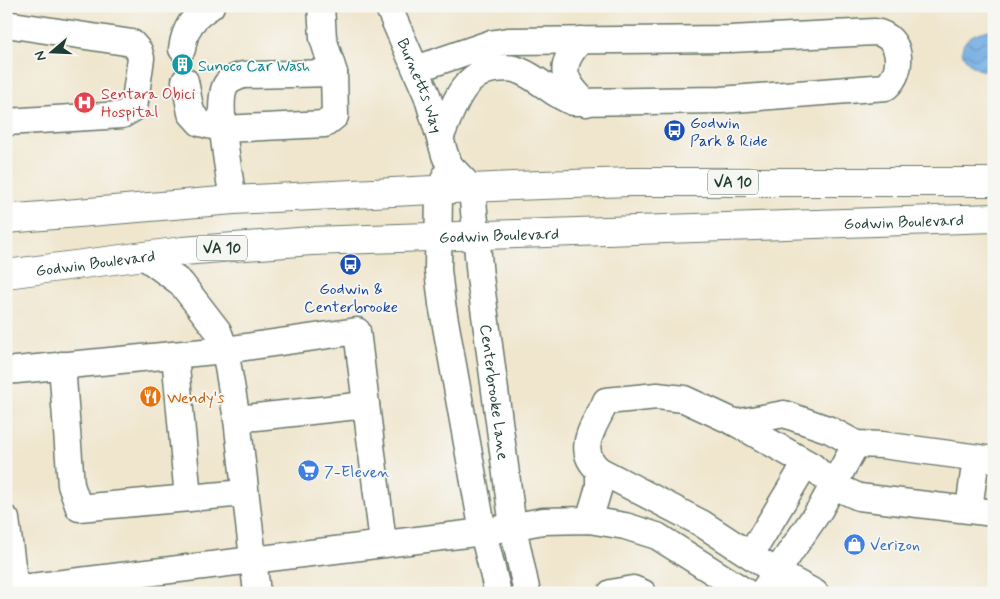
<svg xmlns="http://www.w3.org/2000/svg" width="1000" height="599" font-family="Mynerve,sans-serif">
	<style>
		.water { fill: url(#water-waves); stroke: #4a768c }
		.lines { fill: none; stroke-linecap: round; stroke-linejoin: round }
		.minor-casing { stroke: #68786a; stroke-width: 29 }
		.highway-casing { stroke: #68786a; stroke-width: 30 }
		.minor { stroke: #fff; stroke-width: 26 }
		.highway { stroke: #fff; stroke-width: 28 }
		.labels { text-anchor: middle; stroke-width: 4; stroke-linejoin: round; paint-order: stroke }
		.shield { fill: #f6f6f2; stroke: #60746d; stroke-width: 1 }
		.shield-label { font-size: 15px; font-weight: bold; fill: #1f3d34 }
		.culture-label { font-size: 16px; fill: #0d838f; stroke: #f6f6f2; text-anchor: start }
		.street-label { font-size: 16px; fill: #1f3d34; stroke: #f6f6f2 }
		.health-label { font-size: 16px; fill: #be3a42; stroke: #f6f6f2; text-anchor: start }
		.transit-label { font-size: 16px; fill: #164399; stroke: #f6f6f2; text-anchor: start }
		.food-label { font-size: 16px; fill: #c56008; stroke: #f6f6f2; text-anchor: start }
		.shop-label { font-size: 16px; fill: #366cbe; stroke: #f6f6f2; text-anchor: start }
	</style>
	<defs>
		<pattern id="water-waves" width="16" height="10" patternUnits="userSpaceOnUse" patternTransform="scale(1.25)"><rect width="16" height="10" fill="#74aee4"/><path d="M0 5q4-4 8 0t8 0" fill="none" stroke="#5f8fba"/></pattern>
	</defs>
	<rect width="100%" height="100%" fill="#f6f6f2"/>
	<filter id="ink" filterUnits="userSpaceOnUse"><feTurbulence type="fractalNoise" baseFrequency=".02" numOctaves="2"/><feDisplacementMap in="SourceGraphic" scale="10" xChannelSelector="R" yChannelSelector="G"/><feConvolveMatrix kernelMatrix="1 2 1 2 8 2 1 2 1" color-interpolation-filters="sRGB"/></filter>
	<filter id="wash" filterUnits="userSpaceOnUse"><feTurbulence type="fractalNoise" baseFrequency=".0096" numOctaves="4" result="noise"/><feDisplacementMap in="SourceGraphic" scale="20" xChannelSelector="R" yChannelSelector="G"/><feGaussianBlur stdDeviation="1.12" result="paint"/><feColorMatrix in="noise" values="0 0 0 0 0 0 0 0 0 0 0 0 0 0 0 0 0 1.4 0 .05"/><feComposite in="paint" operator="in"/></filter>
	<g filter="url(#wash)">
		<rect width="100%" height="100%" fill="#f0e6ce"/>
		<path class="water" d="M989,30H994V73C975,73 949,53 970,37C975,33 983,32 989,30Z"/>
	</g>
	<g filter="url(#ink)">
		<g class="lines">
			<defs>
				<g id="minor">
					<path id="s1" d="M388,6L427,95L445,155L450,166L472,189L480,277L513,527L527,593"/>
					<path d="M6,24L132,43L139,51L141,58L134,108L122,115L6,122"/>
					<path d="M581,40C557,66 562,80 586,103"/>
					<path d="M182,49C185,28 192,18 211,6"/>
					<path d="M416,69L489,44L508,41L731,39L875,32C902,36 905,71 886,87L721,100L573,102C553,95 540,79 520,71C512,67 503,68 494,69C461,74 452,111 440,138"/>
					<path d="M185,81L191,113L200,123L224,129L325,124L335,116L334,73"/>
					<path d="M449,169L439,191L438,270L442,304L483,532L498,593"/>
					<path d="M233,200C230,179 215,101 226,85C230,79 237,77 243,75L334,73L323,38L321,6"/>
					<path d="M144,256L181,283L218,331L225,350L237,419L257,593"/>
					<path d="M175,355L188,498"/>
					<path d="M62,365L71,485L79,508L244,493"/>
					<path d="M6,371L225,350L357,331L383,543"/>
					<path d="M237,419L366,405"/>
					<path d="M736,423L812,466L834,486L859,497L994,513"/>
					<path d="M969,509L976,458"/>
					<path d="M6,519L15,589"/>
					<path d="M589,520L599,487V470"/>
					<path d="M751,554L806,463"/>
					<path d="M6,590L483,532L543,521L589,520L625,526L657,536L747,593"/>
					<path d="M611,593L633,589L643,593"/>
					<path d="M762,593L820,509L856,444"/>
					<path d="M815,593L776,572L701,523L599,470C574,449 595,426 606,401L657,396L684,399L736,423L784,414L830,430L856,444L882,445L994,460"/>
				</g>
				<g id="highway">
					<path d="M6,219L233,200L513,186L630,182H994"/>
					<path id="s2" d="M6,274L183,251L311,241L994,218"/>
				</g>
			</defs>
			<use href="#minor" class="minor-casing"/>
			<use href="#highway" class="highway-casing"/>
			<use href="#minor" class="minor"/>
			<use href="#highway" class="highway"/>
		</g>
	</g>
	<defs>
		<symbol id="building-disc" viewBox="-11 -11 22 22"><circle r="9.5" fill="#0f9aa8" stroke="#f6f6f2"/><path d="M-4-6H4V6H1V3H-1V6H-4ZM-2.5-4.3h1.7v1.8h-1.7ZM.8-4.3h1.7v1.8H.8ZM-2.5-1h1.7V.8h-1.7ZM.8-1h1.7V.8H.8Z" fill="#fff"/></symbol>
		<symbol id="hospital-disc" viewBox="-11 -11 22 22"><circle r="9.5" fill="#e0444e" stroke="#f6f6f2"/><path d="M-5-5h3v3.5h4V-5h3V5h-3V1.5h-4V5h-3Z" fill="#fff"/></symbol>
		<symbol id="bus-disc" viewBox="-11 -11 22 22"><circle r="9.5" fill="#1a4fb4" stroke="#f6f6f2"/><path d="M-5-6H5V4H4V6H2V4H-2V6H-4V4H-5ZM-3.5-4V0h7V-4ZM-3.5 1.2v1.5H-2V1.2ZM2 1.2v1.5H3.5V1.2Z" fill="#fff"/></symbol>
		<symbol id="restaurant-disc" viewBox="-11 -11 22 22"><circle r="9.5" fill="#e8710a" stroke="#f6f6f2"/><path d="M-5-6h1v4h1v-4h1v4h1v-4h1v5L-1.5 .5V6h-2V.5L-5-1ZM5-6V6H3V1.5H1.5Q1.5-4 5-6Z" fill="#fff"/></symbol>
		<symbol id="supermarket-disc" viewBox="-11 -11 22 22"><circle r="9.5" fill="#3f7fe0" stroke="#f6f6f2"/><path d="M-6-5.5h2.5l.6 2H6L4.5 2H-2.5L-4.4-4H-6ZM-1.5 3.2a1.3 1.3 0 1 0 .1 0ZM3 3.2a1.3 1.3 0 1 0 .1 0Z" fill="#fff"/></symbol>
		<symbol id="shop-disc" viewBox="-11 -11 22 22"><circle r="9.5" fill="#3f7fe0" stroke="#f6f6f2"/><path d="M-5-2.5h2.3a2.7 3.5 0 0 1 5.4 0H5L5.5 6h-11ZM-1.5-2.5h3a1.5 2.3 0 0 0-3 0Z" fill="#fff"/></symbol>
	</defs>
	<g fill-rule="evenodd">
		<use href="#building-disc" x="170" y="52" width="25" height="25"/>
		<use href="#hospital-disc" x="72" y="90" width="25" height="25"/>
		<use href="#bus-disc" x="662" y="118" width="25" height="25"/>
		<use href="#bus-disc" x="338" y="252" width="25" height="25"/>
		<use href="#restaurant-disc" x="138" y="384" width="25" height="25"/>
		<use href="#supermarket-disc" x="296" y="458" width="25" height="25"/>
		<use href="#shop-disc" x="842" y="532" width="25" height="25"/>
	</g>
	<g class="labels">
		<g class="shield">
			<rect x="708" y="169.5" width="50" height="25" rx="4"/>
			<rect x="197" y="235.5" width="50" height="25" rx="4"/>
		</g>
		<g class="shield-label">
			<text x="733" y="187">VA 10</text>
			<text x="222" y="253">VA 10</text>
		</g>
		<g class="culture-label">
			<text x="198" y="71">Sunoco Car Wash</text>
		</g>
		<g class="street-label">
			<text dy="6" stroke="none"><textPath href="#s1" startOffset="86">Burnetts Way</textPath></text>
			<text dy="6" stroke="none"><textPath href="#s2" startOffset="900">Godwin Boulevard</textPath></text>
			<text dy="6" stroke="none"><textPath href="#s2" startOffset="495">Godwin Boulevard</textPath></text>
			<text dy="6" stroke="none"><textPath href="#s2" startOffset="90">Godwin Boulevard</textPath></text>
			<text dy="6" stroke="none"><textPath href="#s1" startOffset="408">Centerbrooke Lane</textPath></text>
		</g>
		<g class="health-label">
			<text x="101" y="99">Sentara Obici<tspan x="101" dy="18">Hospital</tspan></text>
		</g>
		<g class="transit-label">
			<text x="690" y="128">Godwin<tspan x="690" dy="18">Park &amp; Ride</tspan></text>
			<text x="351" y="294" text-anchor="middle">Godwin &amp;<tspan x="351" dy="18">Centerbrooke</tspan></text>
		</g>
		<g class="food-label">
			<text x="167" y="403">Wendy's</text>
		</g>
		<g class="shop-label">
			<text x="324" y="477">7-Eleven</text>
			<text x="870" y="550">Verizon</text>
		</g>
	</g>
	<rect width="1000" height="599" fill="none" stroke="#f6f6f2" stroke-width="25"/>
	<g transform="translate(52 52) rotate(251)" stroke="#f6f6f2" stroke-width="4" paint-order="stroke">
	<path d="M0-4L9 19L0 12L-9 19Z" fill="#1f3d34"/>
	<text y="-8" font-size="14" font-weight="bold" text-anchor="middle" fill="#1f3d34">N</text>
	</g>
</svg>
